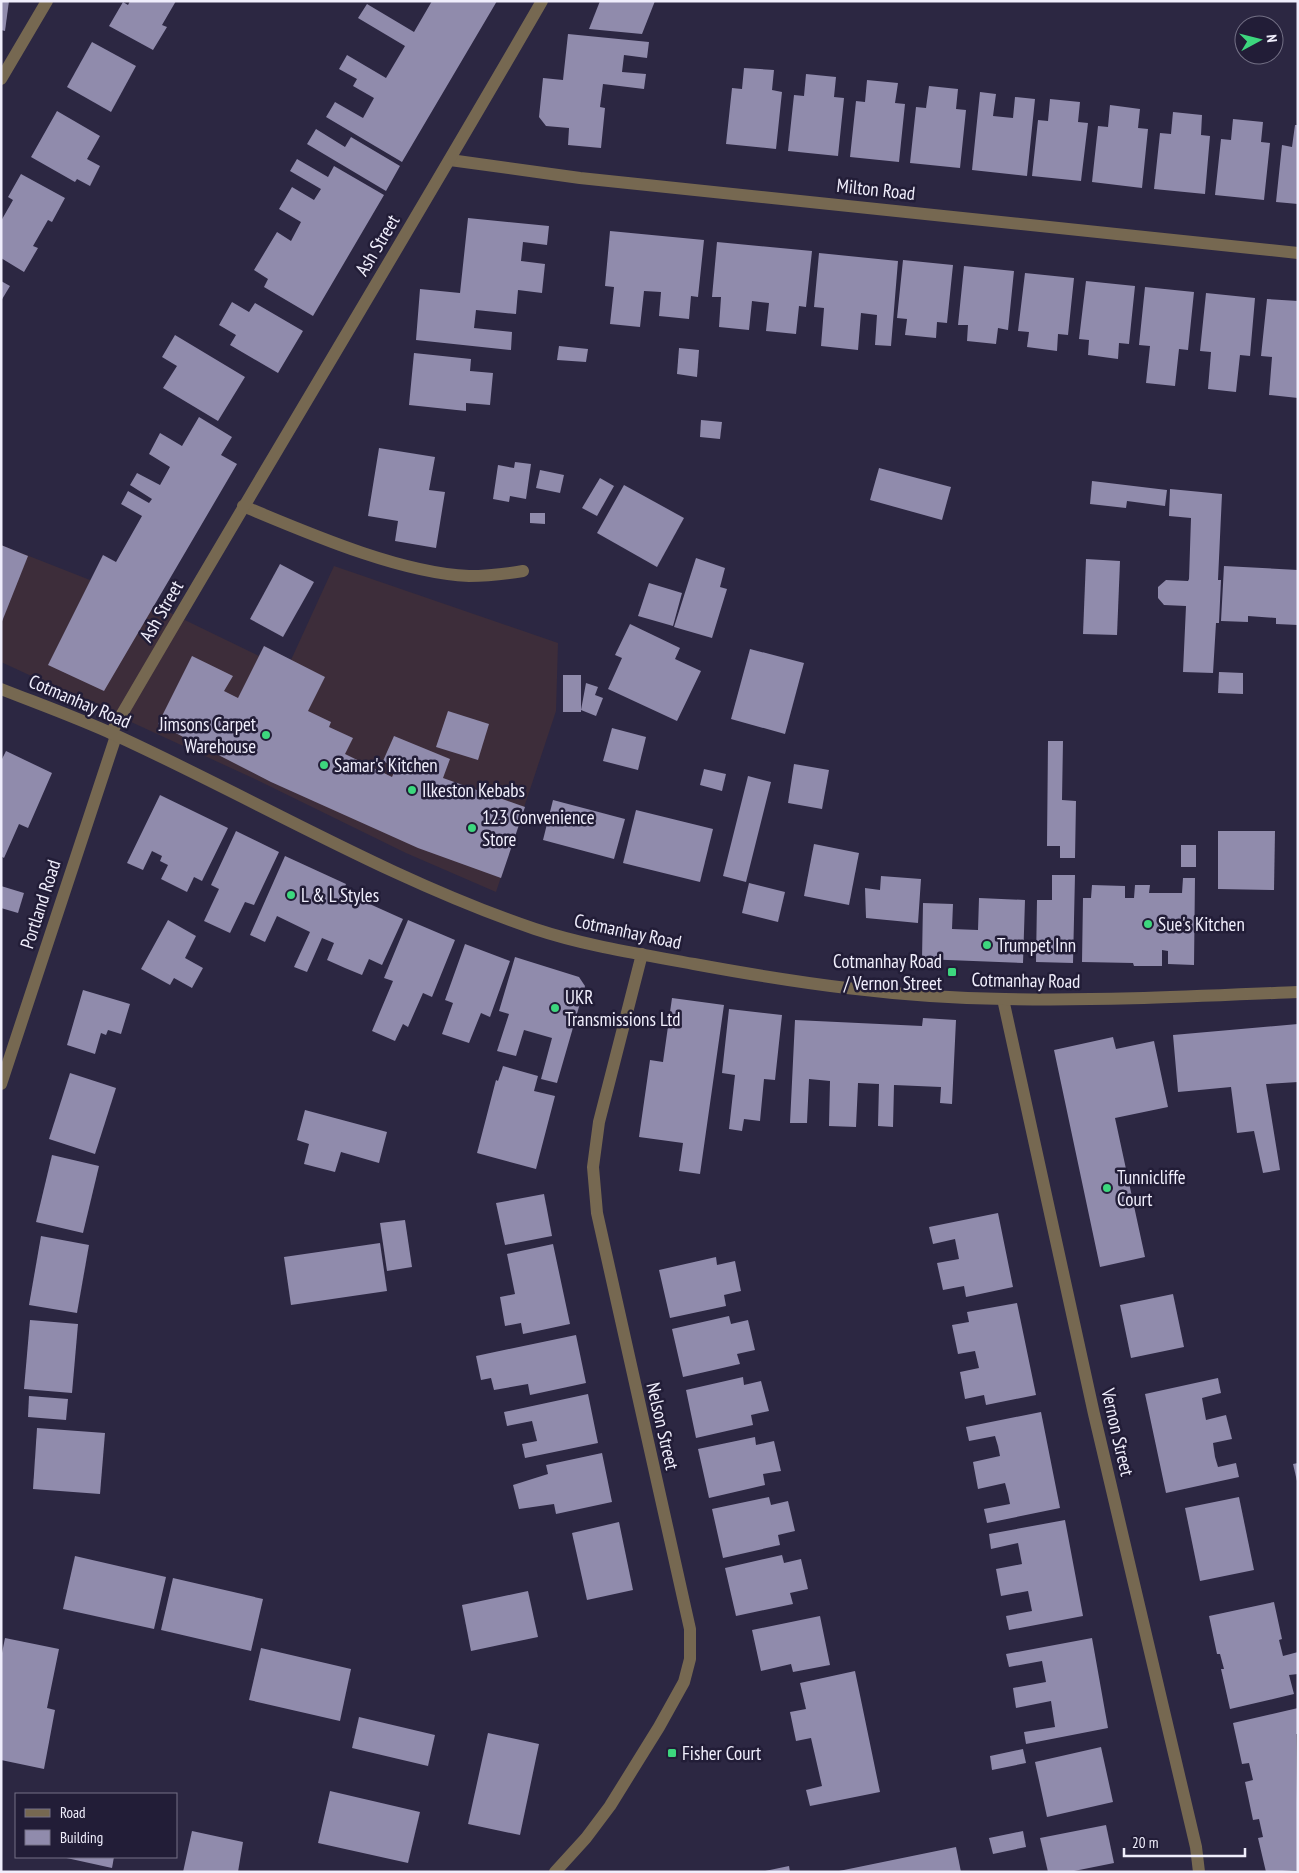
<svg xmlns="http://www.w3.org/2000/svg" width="1299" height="1873" font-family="'PT Sans Narrow',sans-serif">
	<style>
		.commercial { fill: #3d2d3a }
		.building { fill: #908bac }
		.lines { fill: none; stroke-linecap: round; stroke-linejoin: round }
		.minor { stroke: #766851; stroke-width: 12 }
		.tertiary { stroke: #766851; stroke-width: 12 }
		.poi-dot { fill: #3dd77e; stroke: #221d37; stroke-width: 2 }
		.labels { text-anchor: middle; stroke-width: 5; stroke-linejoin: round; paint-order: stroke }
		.street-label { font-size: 19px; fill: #f0eefc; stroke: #221d37 }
		.poi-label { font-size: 19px; fill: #f0eefc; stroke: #221d37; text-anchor: start }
	</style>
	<rect width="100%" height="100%" fill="#2c2742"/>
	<path class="commercial" d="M1,545L156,606L259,656L264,646L291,660L334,566L558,643L556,711L496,892L406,853L257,780L1,662Z"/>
	<g class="building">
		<path d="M1,1H9L5,31L1,30Z"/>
		<path d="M130,1H176L162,25L167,27L153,50L109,26L123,2L128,5Z"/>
		<path d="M432,1H497L402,162L326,117L335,102L363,118L374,98L353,86L357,79L339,69L347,55L386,78L405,46L358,18L367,4L414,32Z"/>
		<path d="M600,1H655L642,34L589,29Z"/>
		<path d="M568,34L649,42L647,58L624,55L622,72L646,74L644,89L603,84L600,107L605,108L601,148L568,145L569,128L546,126L539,117L543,78L563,80Z"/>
		<path d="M92,42L136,66L111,112L67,87Z"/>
		<path d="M744,68L774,70L772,90L782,92L776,149L726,144L732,88L742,89Z"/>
		<path d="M806,74L836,77L834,97L844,98L838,156L788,151L794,95L804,96Z"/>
		<path d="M867,80L898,83L895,103L905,104L899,162L850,157L856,101L865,102Z"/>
		<path d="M929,86L958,89L956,109L966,110L960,168L910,163L916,107L926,108Z"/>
		<path d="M980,92L996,94L993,116L1013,118L1015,97L1035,99L1027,176L972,170Z"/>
		<path d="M1050,99L1080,102L1078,122L1088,123L1081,181L1032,176L1038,120L1048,121Z"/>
		<path d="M1110,105L1140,109L1138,128L1148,129L1142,188L1092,182L1098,126L1108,127Z"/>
		<path d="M57,111L100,136L87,159L100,166L90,186L77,179L75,182L31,157Z"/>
		<path d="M1173,112L1202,115L1201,135L1210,136L1205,194L1154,189L1160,133L1171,134Z"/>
		<path d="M1233,119L1263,122L1261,142L1270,143L1264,200L1215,195L1221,139L1231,140Z"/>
		<path d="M1295,125H1298V204L1276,202L1282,145L1292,147Z"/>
		<path d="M316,129L345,147L351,137L400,166L386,191L307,144Z"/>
		<path d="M297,159L328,177L334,166L384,195L313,316L264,287L268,279L254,270L277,232L291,241L301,222L279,209L292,187L314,200L321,189L290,171Z"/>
		<path d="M21,174L65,198L52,222L48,220L33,246L38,248L24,272L1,258V221L13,200L8,197Z"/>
		<path d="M468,218L549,226L547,245L523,242L521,261L545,264L542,293L518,290L516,314L476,310L474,328L512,332L511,350L416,340L420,289L460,293Z"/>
		<path d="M610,231L704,240L698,297L691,296L689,319L659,316L661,292L644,291L640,327L610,324L614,287L605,286Z"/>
		<path d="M717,242L812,251L806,307L799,306L796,334L766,331L769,303L752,301L749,330L719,327L721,297H712Z"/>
		<path d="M819,253L898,261L891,346L875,345L877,315L861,313L858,350L821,346L824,308L814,307Z"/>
		<path d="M903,260L953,265L947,323L937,322L936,338L905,335L907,319L897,318Z"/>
		<path d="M964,266L1014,271L1008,330L998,328L996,344L967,341L968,325H958Z"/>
		<path d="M1025,273L1074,278L1068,335L1058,334L1057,351L1027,347L1029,332L1018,331Z"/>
		<path d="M1,281L10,286L1,301Z"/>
		<path d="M1086,281L1135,286L1129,344L1119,343L1118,359L1088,355L1089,340L1079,339Z"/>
		<path d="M1145,287L1194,292L1188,350L1179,349L1175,386L1146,383L1150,346L1139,345Z"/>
		<path d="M1206,293L1255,298L1250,356L1240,355L1236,392L1208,389L1211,352L1200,351Z"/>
		<path d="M1267,299L1298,301V398L1269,395L1272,357L1261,356Z"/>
		<path d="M232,302L249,312L255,303L303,331L278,373L230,345L236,335L219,325Z"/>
		<path d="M175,335L245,377L218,421L163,388L177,366L162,357Z"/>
		<path d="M559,346L588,349L586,362L557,360Z"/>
		<path d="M679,348L699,350L697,377L677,374Z"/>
		<path d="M414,353L471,359L470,371L493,373L490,405L466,403V411L409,405Z"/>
		<path d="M199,417L232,437L221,455L237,464L104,691L48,665L103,555L116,562L142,516L121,504L128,491L149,503L152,499L130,485L137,473L160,485L170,467L149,454L160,433L182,446Z"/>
		<path d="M701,420L722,422L720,439L700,437Z"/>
		<path d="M379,448L435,457L429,490L445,492L436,548L395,541L398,521L368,516Z"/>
		<path d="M515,462L531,464L526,499L510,496L509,502L493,499L498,465L514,468Z"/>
		<path d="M879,468L951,487L942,520L870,500Z"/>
		<path d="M540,470L564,475L560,493L536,488Z"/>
		<path d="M600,478L614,486L597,516L582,508Z"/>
		<path d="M1092,481L1167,490L1165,506L1127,501L1126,508L1090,504Z"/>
		<path d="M624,485L684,518L657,567L597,533Z"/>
		<path d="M1170,489L1222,494L1218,580H1221L1219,623H1216L1213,673L1183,672L1186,606L1164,605L1158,598V587L1166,580L1188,581L1189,579L1191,518L1169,516Z"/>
		<path d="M530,513H545V524L530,523Z"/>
		<path d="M1,545L28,556L1,624Z"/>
		<path d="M696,558L725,568L720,587L727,589L712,638L674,627Z"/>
		<path d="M1086,559L1120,561L1117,635L1083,634Z"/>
		<path d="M280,564L314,582L283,637L250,619Z"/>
		<path d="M1224,566L1298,570V625L1276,624V618L1248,616V622L1221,621Z"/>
		<path d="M649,583L682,593L673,626L638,616Z"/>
		<path d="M630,624L680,648L675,659L701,671L677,721L608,689L622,658L615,655Z"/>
		<path d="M264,646L325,677L308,711L331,722L329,727L353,738L345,754L392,777L396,768L383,761L394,736L450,759L443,778L525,807L501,878L418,848L271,782L158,724L192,656L233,676L224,691L238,698Z"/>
		<path d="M750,649L804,663L785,734L731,719Z"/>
		<path d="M1219,672L1243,673V694L1218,693Z"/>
		<rect x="563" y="675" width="18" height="37"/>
		<path d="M586,683L598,687L595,695L603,698L596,716L581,710Z"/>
		<path d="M448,711L489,724L478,760L436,747Z"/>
		<path d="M612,728L646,737L638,770L603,761Z"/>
		<path d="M1048,741H1063L1062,800L1076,801L1075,858H1060V846H1047Z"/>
		<path d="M6,751L52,773L28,828L19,824L4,858L1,856V761Z"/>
		<path d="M794,764L829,770L822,809L788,803Z"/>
		<path d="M704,769L726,774L722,791L700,785Z"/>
		<path d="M748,776L771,782L746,882L723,876Z"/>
		<path d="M160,795L228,828L202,881L194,877L187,892L161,879L168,865L160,861L162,856L152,851L143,870L127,863Z"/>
		<path d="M553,800L625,819L614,859L543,840Z"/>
		<path d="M636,810L713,829L700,882L623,863Z"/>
		<path d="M236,831L279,852L254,905L245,902L230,933L204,921L219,889L211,885Z"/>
		<path d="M1218,831H1275L1274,890L1218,889Z"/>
		<path d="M814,844L859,853L849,905L804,896Z"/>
		<rect x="1181" y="845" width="15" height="22"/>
		<path d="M285,856L346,884L343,892L403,919L382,965L369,959L362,975L345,968L327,960L334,943L322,938L307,972L294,967L310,932L277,916L265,942L250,935Z"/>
		<path d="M1052,875H1075L1073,963L1036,962L1037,900H1052Z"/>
		<path d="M881,876L921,879L918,923L866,918L865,888L880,890Z"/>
		<path d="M1183,878H1195L1194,965L1168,964V951L1162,950V966H1134L1133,963L1082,962L1083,898H1091L1092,885L1125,886V898H1134L1135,885H1150L1149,893H1182Z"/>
		<path d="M749,883L785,892L778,922L742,913Z"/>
		<path d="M1,886L24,893L18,913L1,908Z"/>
		<path d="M979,898L1025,900L1023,963L922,959L923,903L953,904L952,929L978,930Z"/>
		<path d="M168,920L196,936L185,958L203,968L192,988L174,978L170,985L141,969Z"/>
		<path d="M408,920L455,940L432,997L423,993L408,1027L403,1024L395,1041L372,1031L393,981L384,978Z"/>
		<path d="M465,944L510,961L490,1017L481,1013L469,1043L442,1034L453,1003L445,1000Z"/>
		<path d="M515,957L579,977L585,986L557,1083L541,1079L552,1038L524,1030L516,1056L497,1051L509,1014L499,1011Z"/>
		<path d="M83,990L130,1004L121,1034L108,1030L106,1035L101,1033L95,1054L67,1045Z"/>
		<path d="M672,998L724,1005L700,1174L679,1171L683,1143L639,1137L650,1060L663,1062Z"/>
		<path d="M729,1009L782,1015L775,1080L764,1079L760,1121L744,1119L742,1131L729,1129L735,1075L722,1073Z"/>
		<path d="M923,1018L956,1020L952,1104L940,1103L941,1087L894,1085L893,1127L878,1126L879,1084L858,1083L856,1127L829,1126L830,1081L809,1079L807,1123H790L795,1020L922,1026Z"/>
		<path d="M1298,1024V1082L1266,1084L1280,1170L1263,1173L1254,1131L1237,1133L1231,1087L1178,1092L1173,1035Z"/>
		<path d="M1113,1037L1116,1049L1154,1041L1168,1107L1115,1118L1145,1257L1100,1267L1054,1050Z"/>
		<path d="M503,1066L538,1076L534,1091L555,1096L536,1169L477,1153L496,1080L498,1081Z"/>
		<path d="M70,1073L116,1088L95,1154L49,1139Z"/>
		<path d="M305,1110L387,1132L379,1163L341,1152L335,1172L304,1164L309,1144L297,1140Z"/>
		<path d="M52,1155L99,1166L83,1233L36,1222Z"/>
		<path d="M544,1194L552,1236L505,1245L496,1203Z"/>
		<path d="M998,1213L1013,1287L966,1297L964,1286L943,1290L937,1263L959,1259L955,1239L933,1244L929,1227Z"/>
		<path d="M405,1220L412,1267L387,1271L380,1223Z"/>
		<path d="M41,1236L89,1245L77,1313L29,1305Z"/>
		<path d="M380,1243L387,1291L291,1305L284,1257Z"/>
		<path d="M553,1244L570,1324L523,1334L521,1323L505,1326L500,1297L515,1294L507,1254Z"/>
		<path d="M716,1257L717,1265L735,1261L741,1291L724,1295L726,1306L670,1318L659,1270Z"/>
		<path d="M1173,1294L1184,1347L1131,1358L1120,1305Z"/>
		<path d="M1017,1303L1036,1395L986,1405L984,1395L965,1399L960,1372L979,1368L975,1351L958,1354L952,1325L969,1322L967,1312Z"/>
		<path d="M729,1316L731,1324L748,1320L755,1350L737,1354L740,1364L683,1377L672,1329Z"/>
		<path d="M30,1320L78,1324L72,1393L24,1389Z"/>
		<path d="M576,1335L586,1383L530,1395L528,1384L494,1390L491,1378L481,1380L476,1356Z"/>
		<path d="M743,1377L744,1385L761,1381L769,1411L751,1415L753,1425L696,1438L686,1390Z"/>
		<path d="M1218,1378L1221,1393L1202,1398L1206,1420L1226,1415L1232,1439L1213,1443L1215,1457L1218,1467L1236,1463L1239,1477L1166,1493L1145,1394Z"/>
		<path d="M588,1394L598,1443L525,1458L522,1444L537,1441L532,1421L507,1426L504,1412Z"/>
		<path d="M29,1396L68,1399L66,1420L28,1417Z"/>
		<path d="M1041,1412L1060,1508L987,1523L984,1509L1010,1504L1008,1494L1005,1483L978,1489L973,1462L1000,1456L998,1446L995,1436L969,1441L966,1427Z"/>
		<path d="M37,1428L105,1433L100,1494L33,1489Z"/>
		<path d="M755,1437L756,1445L774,1441L781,1471L763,1474L765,1485L709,1498L698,1449Z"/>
		<path d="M602,1453L612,1502L556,1514L554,1504L519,1509L513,1485L548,1474L546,1465Z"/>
		<path d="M1298,1463V1481H1297L1293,1464Z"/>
		<path d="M769,1497L771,1505L788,1501L795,1531L778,1535L780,1545L723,1558L712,1509Z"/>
		<path d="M1239,1497L1254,1570L1200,1581L1185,1508Z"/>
		<path d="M1065,1520L1083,1616L1009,1630L1006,1616L1032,1611L1028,1591L1001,1596L996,1569L1022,1564L1018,1543L991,1549L989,1534Z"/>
		<path d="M619,1522L633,1590L587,1600L572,1533Z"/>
		<path d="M782,1555L784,1563L801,1559L808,1589L790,1593L793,1604L736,1616L725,1568Z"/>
		<path d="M75,1556L166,1577L154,1629L63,1609Z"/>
		<path d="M173,1578L263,1599L251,1651L161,1630Z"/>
		<path d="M528,1591L538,1637L471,1651L462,1605Z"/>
		<path d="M1274,1602L1282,1639L1279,1640L1283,1656L1298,1652V1674L1289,1675L1294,1694L1230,1709L1221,1669H1224L1220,1654H1217L1209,1616Z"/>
		<path d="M820,1616L830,1665L793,1672L791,1664L761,1671L752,1630Z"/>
		<path d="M5,1638L59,1649L47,1708L55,1710L44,1769L1,1760V1658Z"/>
		<path d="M1092,1638L1108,1728L1026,1744L1024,1732L1055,1727L1051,1701L1016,1708L1013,1688L1046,1682L1042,1661L1009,1667L1006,1654Z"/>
		<path d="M261,1648L351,1669L340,1721L249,1700Z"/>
		<path d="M855,1671L880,1792L810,1806L806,1790L822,1786L811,1738L796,1741L790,1712L806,1709L800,1683Z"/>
		<path d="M1298,1708V1734H1296L1298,1870L1266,1872L1258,1838L1263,1837L1259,1819L1253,1820L1245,1782L1253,1780L1249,1763L1242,1764L1233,1723Z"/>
		<path d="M359,1717L435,1735L428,1766L352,1748Z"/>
		<path d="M488,1733L539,1744L520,1835L468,1824Z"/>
		<path d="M1101,1747L1113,1802L1047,1817L1035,1762Z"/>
		<path d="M1023,1749L1026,1763L992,1770L990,1756Z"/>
		<path d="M330,1791L420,1812L408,1863L318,1843Z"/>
		<path d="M1106,1825L1114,1863L1069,1872H1048L1040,1838Z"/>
		<path d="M192,1831L243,1842L238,1872H183Z"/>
		<path d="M1023,1831L1026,1847L993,1854L989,1838Z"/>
		<path d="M956,1847L961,1872H840L839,1871Z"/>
		<path d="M62,1857H114L112,1868Z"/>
		<path d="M789,1866L790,1872H765V1871Z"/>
	</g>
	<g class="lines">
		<g class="minor">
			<path d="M1,79L47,1"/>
			<path d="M450,160L580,178L1298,253"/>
			<path d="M243,506C308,533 399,573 469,576C487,576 505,574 523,571"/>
			<path d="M111,733C253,488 400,247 542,1"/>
			<path d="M1003,999L1094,1414L1196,1847L1199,1872"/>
			<path d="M1,1084L116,736"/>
			<path d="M555,1872L586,1838L610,1806L659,1727L684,1682L690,1659V1629L597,1213L593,1167L599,1122L642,954"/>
		</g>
		<path class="tertiary" d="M1,689C39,704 78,718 115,735C255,799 388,879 535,929C586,946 641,954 694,964C797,983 901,998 1005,999C1103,1001 1200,996 1298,992"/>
	</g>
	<g class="poi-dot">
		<circle cx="266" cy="735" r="5"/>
		<circle cx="324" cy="765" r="5"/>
		<circle cx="412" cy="790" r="5"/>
		<circle cx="472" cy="828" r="5"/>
		<circle cx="291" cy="895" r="5"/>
		<circle cx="1148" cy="924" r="5"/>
		<circle cx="987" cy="945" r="5"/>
		<rect x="947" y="967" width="10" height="10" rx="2.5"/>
		<circle cx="555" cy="1008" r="5"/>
		<circle cx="1107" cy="1188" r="5"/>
		<rect x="667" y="1748" width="10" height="10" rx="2.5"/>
	</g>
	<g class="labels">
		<g class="street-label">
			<text transform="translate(876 189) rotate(6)" y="7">Milton Road</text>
			<text transform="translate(377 245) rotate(-59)" y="7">Ash Street</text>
			<text transform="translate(161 611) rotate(-60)" y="7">Ash Street</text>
			<text transform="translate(80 701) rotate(23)" y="7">Cotmanhay Road</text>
			<text transform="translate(40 904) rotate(-72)" y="7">Portland Road</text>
			<text transform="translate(628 931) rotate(12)" y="7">Cotmanhay Road</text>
			<text transform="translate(1026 980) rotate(1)" y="7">Cotmanhay Road</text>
			<text transform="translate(663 1426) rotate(77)" y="7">Nelson Street</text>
			<text transform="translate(1118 1432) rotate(77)" y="7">Vernon Street</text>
		</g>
		<g class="poi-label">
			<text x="256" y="731" text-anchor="end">Jimsons Carpet<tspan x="256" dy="22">Warehouse</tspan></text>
			<text x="334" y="772">Samar's Kitchen</text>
			<text x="422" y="797">Ilkeston Kebabs</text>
			<text x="482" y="824">123 Convenience<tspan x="482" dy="22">Store</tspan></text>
			<text x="301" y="902">L &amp; L Styles</text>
			<text x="1158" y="931">Sue's Kitchen</text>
			<text x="997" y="952">Trumpet Inn</text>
			<text x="942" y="968" text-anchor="end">Cotmanhay Road<tspan x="942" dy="22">/ Vernon Street</tspan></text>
			<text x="565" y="1004">UKR<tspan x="565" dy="22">Transmissions Ltd</tspan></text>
			<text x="1117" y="1184">Tunnicliffe<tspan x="1117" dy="22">Court</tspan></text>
			<text x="682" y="1760">Fisher Court</text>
		</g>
	</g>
	<rect width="1299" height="1873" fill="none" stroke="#f0eefc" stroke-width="5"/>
	<rect x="15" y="1793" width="162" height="65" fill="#221d37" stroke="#747186"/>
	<rect x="25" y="1809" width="25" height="8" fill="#766851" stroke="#747186"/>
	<text x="60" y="1818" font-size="15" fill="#f0eefc">Road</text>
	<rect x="25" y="1830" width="25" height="15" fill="#908bac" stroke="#747186"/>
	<text x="60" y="1843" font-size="15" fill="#f0eefc">Building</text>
	<g transform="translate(1259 40) rotate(83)"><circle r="24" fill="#221d37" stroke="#747186"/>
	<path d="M0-4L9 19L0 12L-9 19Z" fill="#3dd77e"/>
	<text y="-8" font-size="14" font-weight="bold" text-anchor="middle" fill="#f0eefc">N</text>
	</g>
	<path d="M1124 1848v8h121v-8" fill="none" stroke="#f0eefc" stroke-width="2.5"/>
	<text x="1132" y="1848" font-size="15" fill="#f0eefc" stroke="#221d37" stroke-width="4" paint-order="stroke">20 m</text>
</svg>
